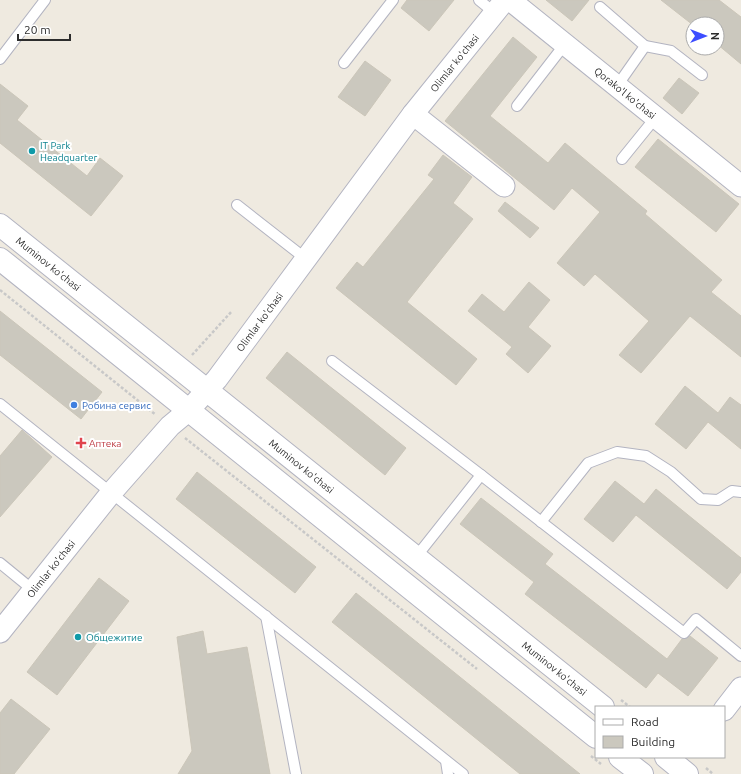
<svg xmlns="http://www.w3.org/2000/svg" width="741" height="774" font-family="Ubuntu,sans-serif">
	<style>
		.building { fill: #cbc8be; stroke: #cbc6b9 }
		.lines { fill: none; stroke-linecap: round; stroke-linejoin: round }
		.service-casing { stroke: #b3b4c1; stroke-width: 12 }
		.minor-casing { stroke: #b3b4c1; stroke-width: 23 }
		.secondary-casing { stroke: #b3b4c1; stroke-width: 24 }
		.path { stroke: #c8c8c8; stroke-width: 2.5; stroke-dasharray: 3 2; stroke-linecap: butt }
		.service { stroke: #fff; stroke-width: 10 }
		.minor { stroke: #fff; stroke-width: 21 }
		.secondary { stroke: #fff; stroke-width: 22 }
		.culture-dot { fill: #0f9aa8; stroke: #fff; stroke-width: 1.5 }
		.shop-dot { fill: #3f7fe0; stroke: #fff; stroke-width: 1.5 }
		.health-dot { fill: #e0444e; stroke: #fff; stroke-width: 1.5 }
		.labels { text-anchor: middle; stroke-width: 4; stroke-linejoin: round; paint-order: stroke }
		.street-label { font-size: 10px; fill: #2d2d2d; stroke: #fff }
		.culture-label { font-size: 10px; fill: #0d838f; stroke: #fff; text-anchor: start }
		.shop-label { font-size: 10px; fill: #366cbe; stroke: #fff; text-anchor: start }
		.health-label { font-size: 10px; fill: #be3a42; stroke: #fff; text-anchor: start }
	</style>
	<rect width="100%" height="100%" fill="#efeae0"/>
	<g class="building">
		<path d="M407,0H454L429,31L401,8Z"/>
		<path d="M546,0H589L572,21Z"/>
		<path d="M661,0H719L741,17V64L717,44V24L693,25Z"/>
		<path d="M513,37L537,57L490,116L548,163L565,143L647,211L645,214L722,280L711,292L741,316V357L690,316L641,373L619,355L649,321L595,274L584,286L557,263L600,212L572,188L554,210L445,121Z"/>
		<path d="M365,61L391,80L365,116L338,97Z"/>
		<path d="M679,78L699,93L682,114L663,98Z"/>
		<path d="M0,84L28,106L17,120L87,176L100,158L123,176L91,216L0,143Z"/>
		<path d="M658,139L739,204L716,232L635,167Z"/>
		<path d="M443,155L472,177L453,203L473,219L407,302L477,359L456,385L336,288L357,262L363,267L434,179L428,175Z"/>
		<path d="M505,202L539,228L530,238L498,211Z"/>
		<path d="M529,282L550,300L528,327L551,346L528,373L506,354L512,347L468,311L482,294L504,312Z"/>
		<path d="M0,311L102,392L81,419L0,355Z"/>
		<path d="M287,352L406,448L385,475L266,378Z"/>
		<path d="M685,386L718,413L730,397L741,405V449L708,422L686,449L655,424Z"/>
		<path d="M22,430L52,457L0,517V456Z"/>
		<path d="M197,472L316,567L295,593L176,499Z"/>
		<path d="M615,481L644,504L656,489L741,558V572L727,589L636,515L613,542L584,519Z"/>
		<path d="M481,498L553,554L545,564L667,659L682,639L690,636L718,658L688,696L658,673L646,688L525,594L534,582L460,524Z"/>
		<path d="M99,578L129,601L57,695L27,672Z"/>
		<path d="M356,593L580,774H520L332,622Z"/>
		<path d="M203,631L207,654L247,647L270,774H178L192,751L177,637Z"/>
		<path d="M11,699L50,729L14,774H0V713Z"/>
	</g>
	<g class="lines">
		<defs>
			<g id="service">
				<path d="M479,0L495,13"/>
				<path d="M600,7L645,46L617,86"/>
				<path d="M645,46L671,51L702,75"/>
				<path d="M0,59L45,0"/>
				<path d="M344,63L393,0"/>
				<path d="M517,106L565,44"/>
				<path d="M622,159L656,117"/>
				<path d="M237,205L306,259"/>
				<path d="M332,361L481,475"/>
				<path d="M0,404L463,774"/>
				<path d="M541,522L588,463L617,452L646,456L671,472L701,499L718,500L732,491L741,492"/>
				<path d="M416,557L481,475L684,633L696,619L741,656"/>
				<path d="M0,563L33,590"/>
				<path d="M266,616L296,774"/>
				<path d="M446,761L448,774"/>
			</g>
			<g id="minor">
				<path id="s1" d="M510,0L741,186"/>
				<path d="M413,114L504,186"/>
				<path id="s2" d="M0,632L111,493L170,426L188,411L217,379L413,114L505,0"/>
				<path d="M724,710L741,688"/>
			</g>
			<g id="secondary">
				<path id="s3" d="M0,225L603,707"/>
				<path d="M0,259L596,737"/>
				<path d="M620,757L642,774"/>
				<path d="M666,757L687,774"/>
			</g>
		</defs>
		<use href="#service" class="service-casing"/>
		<use href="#minor" class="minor-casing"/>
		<use href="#secondary" class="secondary-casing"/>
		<g class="path">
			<path d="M0,290L156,415"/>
			<path d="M192,355L232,311"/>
			<path d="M185,438L477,669"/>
			<path d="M621,700L630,707"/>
			<path d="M591,756L601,764"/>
			<path d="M706,768L713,774"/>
		</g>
		<use href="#service" class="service"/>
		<use href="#minor" class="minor"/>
		<use href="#secondary" class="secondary"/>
	</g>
	<g class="culture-dot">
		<circle cx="32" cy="151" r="4"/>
		<circle cx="78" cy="637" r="4"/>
	</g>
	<circle class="shop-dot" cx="74" cy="405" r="4"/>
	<path class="health-dot" d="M79 437h4v4h4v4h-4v4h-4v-4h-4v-4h4z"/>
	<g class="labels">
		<g class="street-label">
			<text dy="4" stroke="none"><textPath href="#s2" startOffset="729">Olimlar ko'chasi</textPath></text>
			<text dy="4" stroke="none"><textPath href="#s1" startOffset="148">Qorako'l ko'chasi</textPath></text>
			<text dy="4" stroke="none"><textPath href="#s3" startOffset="62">Muminov ko'chasi</textPath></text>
			<text dy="4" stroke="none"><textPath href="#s2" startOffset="405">Olimlar ko'chasi</textPath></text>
			<text dy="4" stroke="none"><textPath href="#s3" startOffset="386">Muminov ko'chasi</textPath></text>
			<text dy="4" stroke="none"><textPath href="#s2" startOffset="81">Olimlar ko'chasi</textPath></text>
			<text dy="4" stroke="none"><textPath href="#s3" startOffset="710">Muminov ko'chasi</textPath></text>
		</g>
		<g class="culture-label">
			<text x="40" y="149">IT Park<tspan x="40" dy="12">Headquarter</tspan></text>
			<text x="86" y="641">Общежитие</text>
		</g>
		<g class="shop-label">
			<text x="82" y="409">Робина сервис</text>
		</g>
		<g class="health-label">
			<text x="89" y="447">Аптека</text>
		</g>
	</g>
	<rect x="595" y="706" width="130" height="52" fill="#ffffff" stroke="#ababab"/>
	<rect x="603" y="719" width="20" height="6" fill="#ffffff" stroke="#ababab"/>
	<text x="631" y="726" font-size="12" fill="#2d2d2d">Road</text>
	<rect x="603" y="736" width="20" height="12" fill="#cbc8be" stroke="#ababab"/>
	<text x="631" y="746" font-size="12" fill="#2d2d2d">Building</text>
	<g transform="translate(705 36) rotate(90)"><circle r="19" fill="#ffffff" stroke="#ababab"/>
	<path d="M0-3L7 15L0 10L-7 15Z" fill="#3d4dff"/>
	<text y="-6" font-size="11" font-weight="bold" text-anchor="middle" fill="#2d2d2d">N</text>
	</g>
	<path d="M18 34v6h52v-6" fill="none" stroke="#2d2d2d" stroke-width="2"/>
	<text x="24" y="34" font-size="12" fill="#2d2d2d" stroke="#ffffff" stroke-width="3" paint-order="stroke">20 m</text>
</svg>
